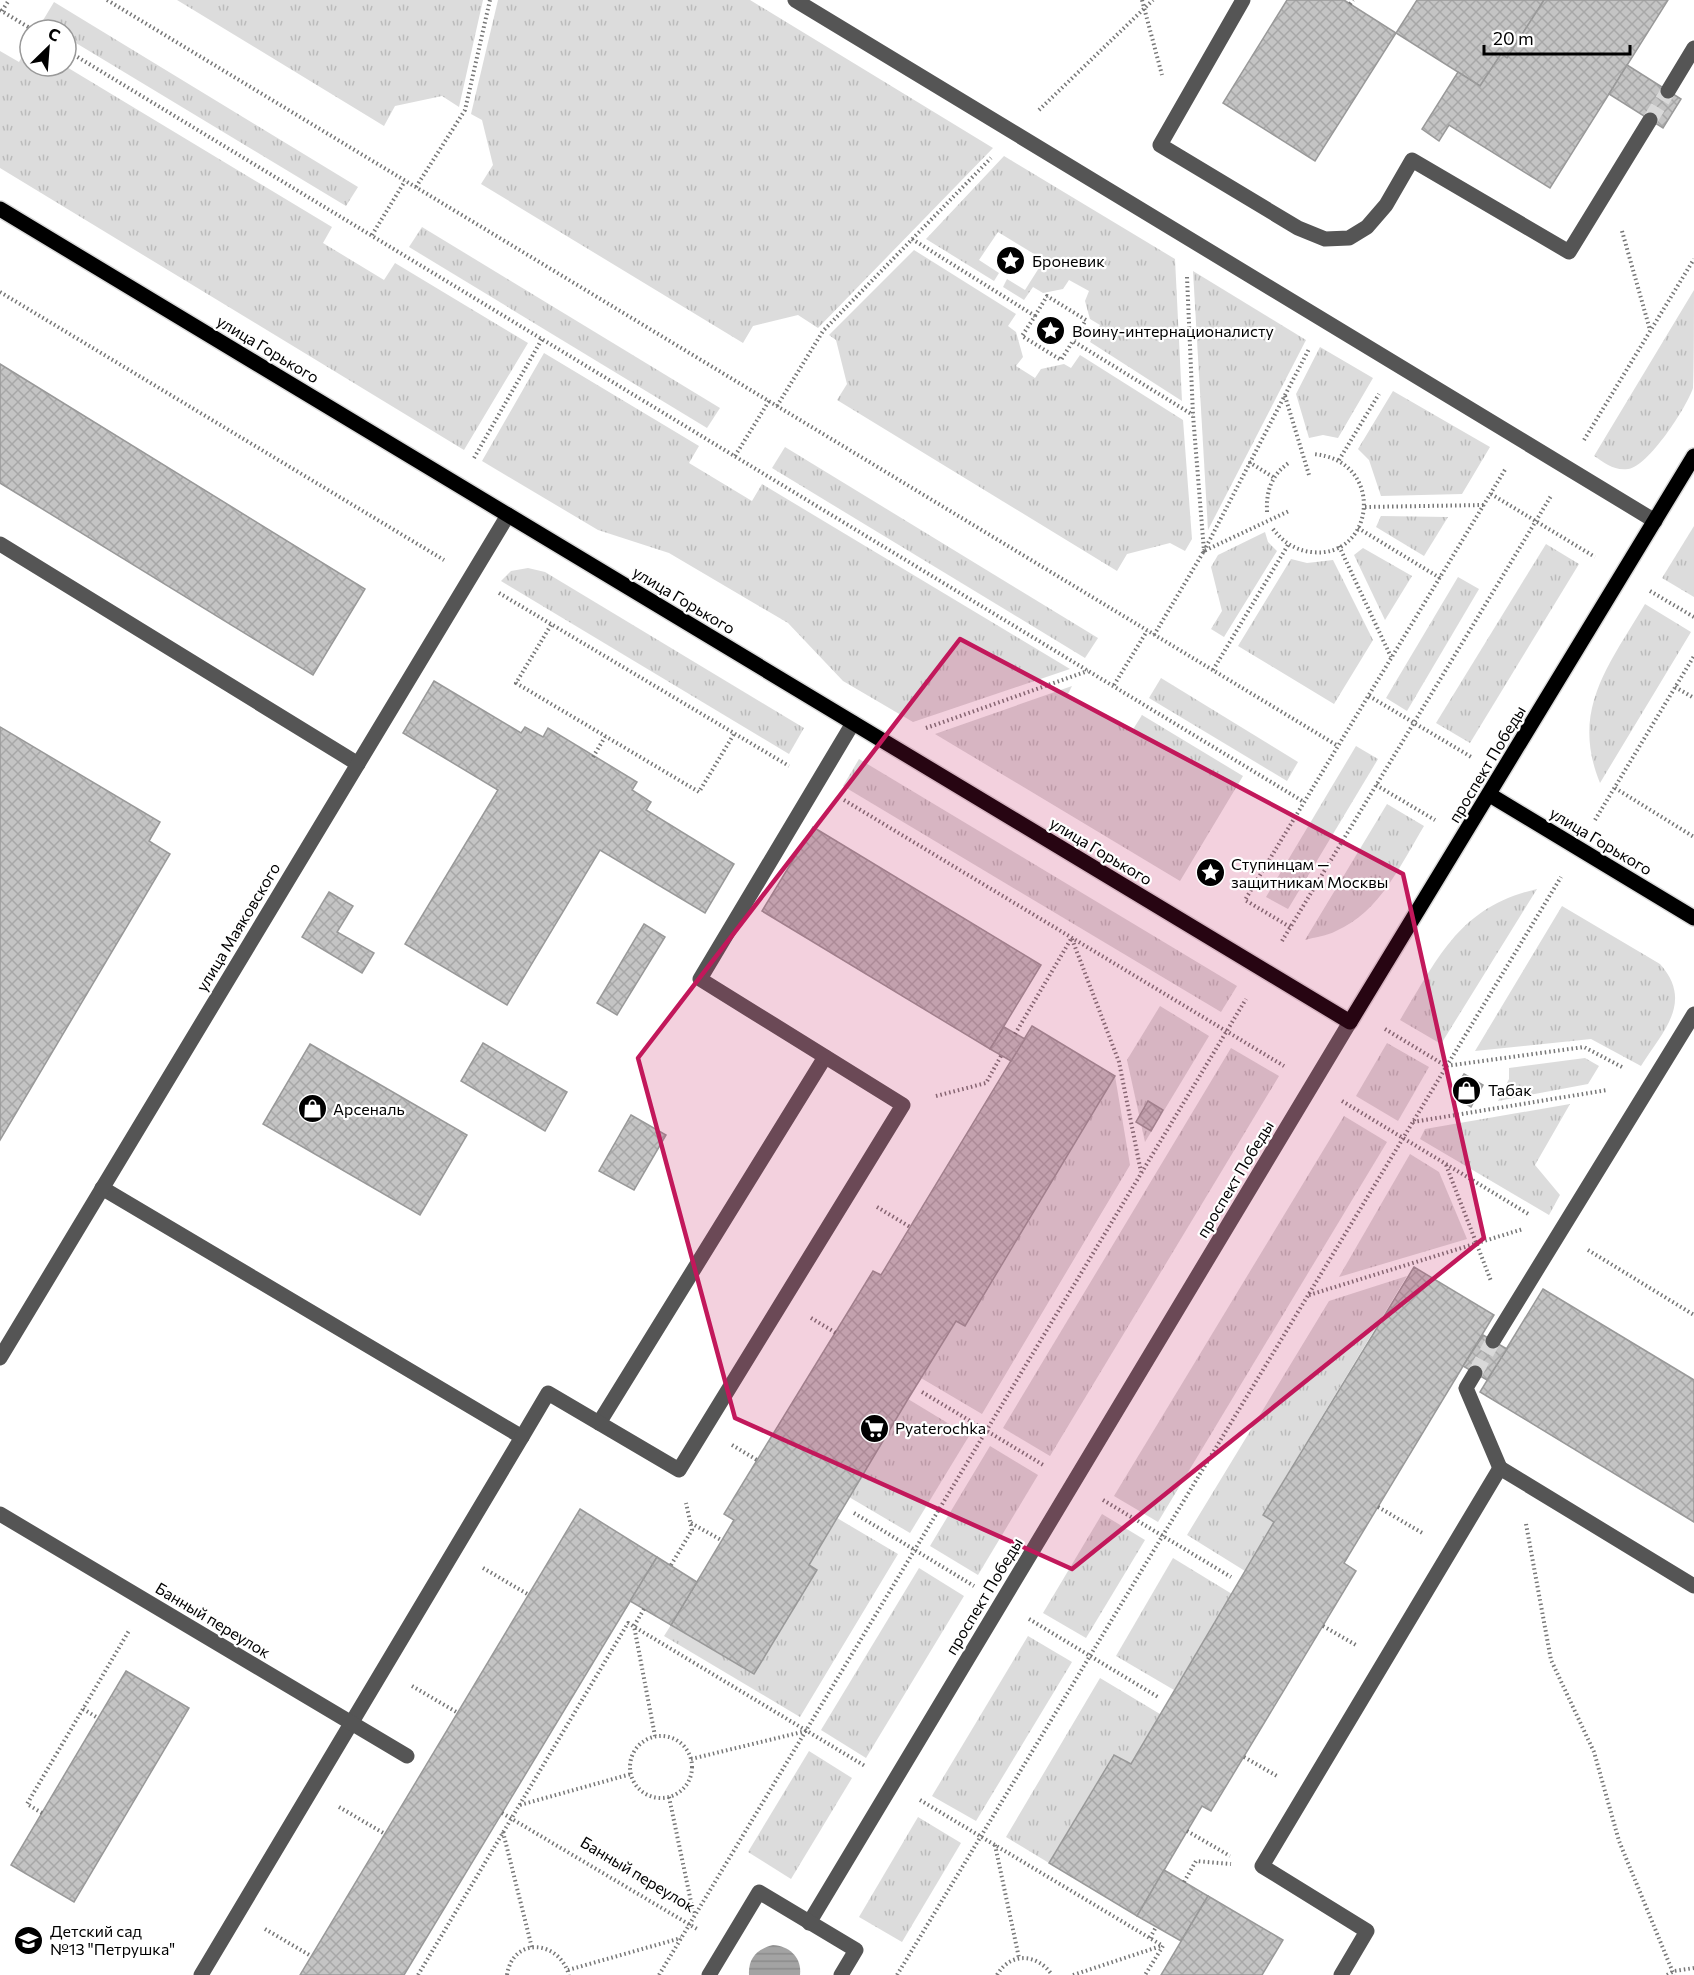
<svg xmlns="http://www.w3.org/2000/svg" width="1694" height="1975" font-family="Commissioner,sans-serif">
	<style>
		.grass { fill: url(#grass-tufts) }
		.water { fill: url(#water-rules) }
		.building { fill: url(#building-cross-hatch); stroke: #999; stroke-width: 1.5 }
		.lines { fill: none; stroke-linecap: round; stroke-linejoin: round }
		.minor-tunnel { stroke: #d9d9d9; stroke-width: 15; stroke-dasharray: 15 8; stroke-linecap: butt }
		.major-casing { stroke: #dbdbdb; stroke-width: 18 }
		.path { stroke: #777; stroke-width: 4; stroke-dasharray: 1.5 3; stroke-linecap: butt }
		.minor { stroke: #555; stroke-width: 15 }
		.major { stroke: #000; stroke-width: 15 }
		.marked { fill: #c2185b; fill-opacity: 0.2; stroke: #c2185b; stroke-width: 4.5; stroke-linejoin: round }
		.labels { text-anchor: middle; stroke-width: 4.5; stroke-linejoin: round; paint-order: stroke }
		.poi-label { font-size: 16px; fill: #000; stroke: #fff; text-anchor: start }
		.street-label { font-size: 16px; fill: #000; stroke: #fff }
	</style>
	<defs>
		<pattern id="grass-tufts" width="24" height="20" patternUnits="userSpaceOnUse" patternTransform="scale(1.5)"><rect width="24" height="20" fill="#dcdcdc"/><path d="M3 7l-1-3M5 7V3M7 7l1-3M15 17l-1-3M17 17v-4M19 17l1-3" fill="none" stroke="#bbb"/></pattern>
		<pattern id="water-rules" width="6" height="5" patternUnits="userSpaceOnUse" patternTransform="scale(1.5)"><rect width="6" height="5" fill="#a3a3a3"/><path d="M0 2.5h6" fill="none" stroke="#8b8b8b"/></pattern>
		<pattern id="building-cross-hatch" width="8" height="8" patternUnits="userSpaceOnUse" patternTransform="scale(1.5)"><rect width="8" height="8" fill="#c4c4c4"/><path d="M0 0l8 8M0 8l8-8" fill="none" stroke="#a7a7a7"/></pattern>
	</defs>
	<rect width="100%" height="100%" fill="#fff"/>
	<g class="grass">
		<path d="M177,0H483L459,107L442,96L395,106L384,126Z"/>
		<path d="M498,0H750L993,148L818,328L798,315L753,326L743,343L481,184L493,165L482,120L471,114Z"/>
		<path d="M54,2L358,187L346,206L66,37V30H54L42,22Z"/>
		<path d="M29,44L30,66H65L332,227L323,243L384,280L395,263L528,343L464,450L0,168V51L19,62Z"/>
		<path d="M1004,156L1175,259L1182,401L1090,342L1100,325L1090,319L1085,301L1089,291L1069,280L1063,289L1043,293L1033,287L1024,300L1003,287L1007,279L1025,290L1044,260L998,232L979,260L999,273L994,281L926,239Z"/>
		<path d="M422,227L720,408L707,428L409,247Z"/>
		<path d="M914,250L1016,314L1008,326L1016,332L1023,357L1016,366L1035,378L1041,369L1064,364L1071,368L1080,355L1183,420L1192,539L1185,551L1170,543L1127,554L1117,571L837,400L847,384L836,340L829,335Z"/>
		<path d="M1193,271L1306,340L1208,530Z"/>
		<path d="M1694,290C1694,309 1694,374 1693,388C1687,407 1648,467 1628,469C1614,471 1605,463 1594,456Z"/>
		<path d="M1320,347L1373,378L1338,438L1323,435L1309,438L1296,394Z"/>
		<path d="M544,353L699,446L689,463L752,501L762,484L1070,669L913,722L843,681L788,623L669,553L598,530L482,461Z"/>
		<path d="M1393,391L1490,447L1462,494L1381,496L1369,460L1358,449Z"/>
		<path d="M785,447L1098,638L1085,658L772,468Z"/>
		<path d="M1381,516L1448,517L1424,556L1376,527Z"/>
		<path d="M1694,526V597L1662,578Z"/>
		<path d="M1265,532L1268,542L1277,551L1224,637L1211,629L1222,611L1211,567L1218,555Z"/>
		<path d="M1546,544L1579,564L1470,743L1436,723Z"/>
		<path d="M1363,548L1412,576L1385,620L1354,555Z"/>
		<path d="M1291,559L1307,563L1333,560L1373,640L1334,704L1238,646Z"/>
		<path d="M528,568L545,572L804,728L789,754L501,581L511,571Z"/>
		<path d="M1458,577L1479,589L1407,711L1386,698Z"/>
		<path d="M1645,604L1691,632L1600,783C1570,710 1609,665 1645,604Z"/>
		<path d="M1161,678L1298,762L1287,781L1149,698Z"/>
		<path d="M1072,686L1068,694L1132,731L1142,715L1243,776L1180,881L935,734Z"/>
		<path d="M1356,746L1378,759L1288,909L1266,897Z"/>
		<path d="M859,759L1237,986L1221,1012L843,786Z"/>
		<path d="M1387,804L1424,826C1401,864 1380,912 1336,931C1327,936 1315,937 1305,940Z"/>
		<path d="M1537,889L1441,1044L1400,1020C1439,957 1459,907 1537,889Z"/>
		<path d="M1562,906L1660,964C1694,1002 1663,1031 1641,1066L1591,1039L1475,1051Z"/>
		<path d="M1160,1006L1209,1036L1145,1142L1127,1060Z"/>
		<path d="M1387,1043L1429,1067L1398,1121L1356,1096Z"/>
		<path d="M1231,1048L1279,1076L1050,1456L1003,1428Z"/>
		<path d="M1585,1058L1599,1066L1588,1084L1498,1101L1509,1079V1068Z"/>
		<path d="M1115,1076L1130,1165L982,1414L921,1378L956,1321L965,1325Z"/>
		<path d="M1570,1104L1535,1165L1560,1195L1549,1215L1420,1139L1425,1129Z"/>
		<path d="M1344,1116L1387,1142L1158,1522L1114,1496Z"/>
		<path d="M1410,1154L1439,1172L1467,1239L1339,1277Z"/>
		<path d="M1407,1276L1263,1514L1274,1522L1245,1571L1187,1535L1329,1301Z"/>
		<path d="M908,1399L969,1436L910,1533L849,1497Z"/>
		<path d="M990,1446L1038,1475L978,1575L930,1546Z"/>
		<path d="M1102,1514L1145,1540L1086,1638L1043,1613Z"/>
		<path d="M837,1518L898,1554L800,1717L664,1636L671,1625L754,1674L817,1570L809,1565Z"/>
		<path d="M1173,1558L1232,1594L1174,1690L1116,1656Z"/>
		<path d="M919,1568L964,1596L866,1758L821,1730Z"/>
		<path d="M1028,1636L1072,1662L976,1821L932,1796Z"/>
		<path d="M1100,1678L1160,1714L1131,1764L1113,1755L1049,1863L1006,1837Z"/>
		<path d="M809,1751L852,1778L791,1879L748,1852Z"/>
		<path d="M918,1817L961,1843L902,1942L859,1917Z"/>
	</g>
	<path class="water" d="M773,1945C790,1946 802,1958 800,1975H749C748,1958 757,1949 773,1945Z"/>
	<g class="building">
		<path d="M1287,0H1344L1396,33L1315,161L1223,103Z"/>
		<path d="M1417,0H1544L1507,58L1501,54L1480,86L1396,33Z"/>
		<path d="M1544,0H1668L1550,188L1449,125L1439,141L1422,129L1458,72L1480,86L1501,54L1507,58Z"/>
		<path d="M1627,65L1681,99L1663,128L1609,94Z"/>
		<path d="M0,364L365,589L313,675L0,483Z"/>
		<path d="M434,681L521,733L525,727L543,737L548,728L637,782L632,790L651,802L646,810L734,864L705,913L600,850L507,1005L405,944L498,790L403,733Z"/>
		<path d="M0,727L160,822L149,841L170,854L0,1140Z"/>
		<path d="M813,827L1041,965L990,1049L762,911Z"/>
		<path d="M329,892L353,906L337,932L374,953L362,973L302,937Z"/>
		<path d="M644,924L665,937L617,1015L597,1003Z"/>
		<path d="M1032,1026L1115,1076L965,1326L956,1321L908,1399L809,1565L817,1570L754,1674L671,1625L734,1520L724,1514L873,1271L881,1275Z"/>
		<path d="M1004,1027L1025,1039L1011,1061L990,1049Z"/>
		<path d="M483,1043L567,1092L545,1131L461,1081Z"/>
		<path d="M310,1044L467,1135L420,1215L263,1124Z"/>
		<path d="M1464,1074L1483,1085L1471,1107L1451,1095Z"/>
		<path d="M1148,1101L1163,1110L1151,1131L1136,1122Z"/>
		<path d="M631,1115L666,1135L634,1190L599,1171Z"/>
		<path d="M1414,1267L1494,1315L1344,1563L1356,1571L1211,1811L1202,1806L1137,1916L1049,1863L1114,1755L1131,1764L1274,1522L1263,1515Z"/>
		<path d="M1543,1289L1694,1380V1522L1480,1392Z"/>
		<path d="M1483,1335L1507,1349L1487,1380L1463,1366Z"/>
		<path d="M580,1509L657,1557L404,1975H300Z"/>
		<path d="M657,1557L697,1582L671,1625L630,1601Z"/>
		<path d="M126,1671L189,1708L74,1902L11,1865Z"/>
		<path d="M1164,1870L1208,1896L1181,1941L1137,1916Z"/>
		<path d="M1208,1896L1283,1940L1262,1975H1161Z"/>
	</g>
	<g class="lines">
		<g class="minor-tunnel">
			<path d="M1650,120L1668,91"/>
			<path d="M1475,1373L1493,1341"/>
		</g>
		<defs>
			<g id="major">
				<path d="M0,209L1350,1022L1694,456"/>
				<path d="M1490,795L1694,918"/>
			</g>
		</defs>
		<use href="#major" class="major-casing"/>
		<g class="path">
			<path d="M107,0L1338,746"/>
			<path d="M1142,0L1162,75"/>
			<path d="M1350,4L1353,0"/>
			<path d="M0,10L33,30"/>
			<path d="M2,11L9,0"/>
			<path d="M66,50L1304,802"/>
			<path d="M1039,110L1153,0"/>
			<path d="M416,187L465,110L490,0"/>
			<path d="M1622,231L1650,330"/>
			<path d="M372,235L405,181"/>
			<path d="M912,239L1035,316L1022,336L1061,360L1073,341L1193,415"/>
			<path d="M1187,277L1193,415L1204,551L1309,349"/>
			<path d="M0,292L444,560"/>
			<path d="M1035,316L1047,296L1086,320L1073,341"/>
			<path d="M1285,396L1309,475"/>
			<path d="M777,406L823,331L991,158"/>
			<path d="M1584,440L1694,259"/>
			<path d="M735,456L769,401"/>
			<path d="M474,458L542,339"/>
			<path d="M1339,460L1379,394"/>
			<path d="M1249,462L1273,477"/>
			<path d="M1491,494L1595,557"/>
			<path d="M1365,507L1484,505"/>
			<path d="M1267,512C1266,490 1272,474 1290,462"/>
			<path d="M1358,528L1440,578"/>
			<path d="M1273,529C1283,542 1295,550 1311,552C1375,560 1387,460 1313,454"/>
			<path d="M1339,546L1391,657"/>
			<path d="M1650,591L1694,617"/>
			<path d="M499,593L789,766"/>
			<path d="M551,625L516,683L699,792L734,734"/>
			<path d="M1154,635L1204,551L1289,511"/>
			<path d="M1213,670L1288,545"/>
			<path d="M1114,685L1147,631"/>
			<path d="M1675,687L1694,698"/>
			<path d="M1369,696L1473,758"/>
			<path d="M926,728L1088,671"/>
			<path d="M593,757L605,737"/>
			<path d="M1376,785L1435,820"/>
			<path d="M1615,788L1694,837"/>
			<path d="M844,800L1284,1066"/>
			<path d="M1595,820L1694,656"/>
			<path d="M1290,927L1245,900L1506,468"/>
			<path d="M1072,939L1119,1062L1141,1172"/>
			<path d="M1282,941L1551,496"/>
			<path d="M1385,1029L1446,1066L1584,1047L1622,1067"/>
			<path d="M1015,1034L1071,939"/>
			<path d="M936,1096L986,1083L1001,1056"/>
			<path d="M1342,1101L1530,1215"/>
			<path d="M1413,1122L1607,1090"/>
			<path d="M1446,1165L1491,1281"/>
			<path d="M877,1207L910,1227"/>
			<path d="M1588,1250L1694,1315"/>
			<path d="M1309,1295L1523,1229"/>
			<path d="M811,1318L836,1333"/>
			<path d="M922,1392L1045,1466"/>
			<path d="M732,1445L757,1460"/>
			<path d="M1103,1500L1231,1577"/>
			<path d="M1378,1507L1424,1534"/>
			<path d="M854,1513L974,1586"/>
			<path d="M691,1523L721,1540"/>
			<path d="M1526,1524L1551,1660L1594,1752L1619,1841L1674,1975"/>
			<path d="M671,1565L692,1530L686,1503"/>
			<path d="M483,1568L529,1595"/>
			<path d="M644,1609L634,1626L655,1736"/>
			<path d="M1029,1619L1158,1697"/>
			<path d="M1323,1626L1356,1645"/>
			<path d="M412,1686L458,1713"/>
			<path d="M83,1709L98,1718"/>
			<circle cx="661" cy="1767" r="31"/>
			<path d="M1244,1757L1277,1776"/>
			<path d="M691,1759L806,1731"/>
			<path d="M669,1797L694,1916"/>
			<path d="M920,1800L1163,1946L1145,1975"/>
			<path d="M520,1805L631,1774"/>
			<path d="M339,1807L385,1834"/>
			<path d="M42,1813L27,1804L130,1629"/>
			<path d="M502,1813L697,1929"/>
			<path d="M1187,1831L1230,1856"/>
			<path d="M503,1832L532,1948"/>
			<path d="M995,1845L1019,1958"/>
			<path d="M1184,1882L1196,1861L1231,1864"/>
			<path d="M265,1929L311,1956"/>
			<path d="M1150,1938L1156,1927"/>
			<path d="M568,1970L681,1938"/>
			<path d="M418,1975L628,1623L865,1766"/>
			<path d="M507,1975C513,1936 559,1940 569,1975"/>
			<path d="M659,1975L1246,999"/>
			<path d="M897,1975L1561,877"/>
			<path d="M997,1975C1011,1951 1038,1954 1052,1975"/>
			<path d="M1073,1975L1161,1946"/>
			<path d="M1667,1975L1674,1971L1694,1968"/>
		</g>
		<g class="minor">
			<path d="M795,0L1655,521"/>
			<path d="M1243,0L1160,145L1298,228L1325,239L1349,238L1367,227L1386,205L1412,160L1569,252L1650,120"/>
			<path d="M1668,91L1694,48"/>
			<path d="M0,544L358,764"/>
			<path d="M102,1188L522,1437L201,1975"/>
			<path d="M1493,1341L1694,1014"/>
			<path d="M0,1358L508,515"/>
			<path d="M1475,1373L1466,1388L1500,1468"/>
			<path d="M599,1423L825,1057"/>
			<path d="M522,1437L548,1393L679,1470L903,1105L700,979L853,723"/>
			<path d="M0,1514L407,1756"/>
			<path d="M809,1923L1350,1022"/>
			<path d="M709,1975L759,1892L856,1950L841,1975"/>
			<path d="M1341,1975L1367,1931L1262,1866L1500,1468L1694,1586"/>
		</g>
		<use href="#major" class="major"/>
	</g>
	<path class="marked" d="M960,639L1403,874L1484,1238L1072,1569L735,1418L638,1058Z"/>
	<defs>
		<symbol id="sight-disc" viewBox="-11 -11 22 22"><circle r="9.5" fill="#000" stroke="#fff"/><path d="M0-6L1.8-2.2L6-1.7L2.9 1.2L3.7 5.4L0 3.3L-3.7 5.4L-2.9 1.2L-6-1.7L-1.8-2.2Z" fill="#fff"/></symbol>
		<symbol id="shop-disc" viewBox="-11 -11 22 22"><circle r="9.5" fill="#000" stroke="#fff"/><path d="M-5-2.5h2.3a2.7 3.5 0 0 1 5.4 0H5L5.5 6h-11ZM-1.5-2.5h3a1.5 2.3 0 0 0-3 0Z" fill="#fff"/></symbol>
		<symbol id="supermarket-disc" viewBox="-11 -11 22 22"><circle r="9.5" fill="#000" stroke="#fff"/><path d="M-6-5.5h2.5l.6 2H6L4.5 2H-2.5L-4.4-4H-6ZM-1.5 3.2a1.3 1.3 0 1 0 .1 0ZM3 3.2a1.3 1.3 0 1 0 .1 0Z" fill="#fff"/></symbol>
		<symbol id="school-disc" viewBox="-11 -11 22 22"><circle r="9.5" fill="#000" stroke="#fff"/><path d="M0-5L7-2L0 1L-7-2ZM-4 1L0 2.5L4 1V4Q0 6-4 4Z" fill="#fff"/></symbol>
	</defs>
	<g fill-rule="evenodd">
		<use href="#sight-disc" x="994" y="244" width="33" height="33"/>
		<use href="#sight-disc" x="1034" y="314" width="33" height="33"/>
		<use href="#sight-disc" x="1194" y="856" width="33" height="33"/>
		<use href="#shop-disc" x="1450" y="1074" width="33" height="33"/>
		<use href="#shop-disc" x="296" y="1092" width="33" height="33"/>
		<use href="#supermarket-disc" x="858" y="1412" width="33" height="33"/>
		<use href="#school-disc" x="12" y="1924" width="33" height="33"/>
	</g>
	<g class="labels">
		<g class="poi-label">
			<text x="1032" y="267">Броневик</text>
			<text x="1072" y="337">Воину-интернационалисту</text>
			<text x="1231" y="870">Ступинцам —<tspan x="1231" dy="18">защитникам Москвы</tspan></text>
			<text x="1488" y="1096">Табак</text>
			<text x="333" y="1115">Арсеналь</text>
			<text x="895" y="1434">Pyaterochka</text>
			<text x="50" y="1937">Детский сад<tspan x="50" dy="18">№13 "Петрушка"</tspan></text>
		</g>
		<g class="street-label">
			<text transform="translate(268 349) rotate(31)" y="6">улица Горького</text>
			<text transform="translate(684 600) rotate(31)" y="6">улица Горького</text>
			<text transform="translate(1487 764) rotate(-59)" y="6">проспект Победы</text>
			<text transform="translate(1601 841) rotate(31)" y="6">улица Горького</text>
			<text transform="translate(1101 851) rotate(31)" y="6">улица Горького</text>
			<text transform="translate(238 927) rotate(-59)" y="6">улица Маяковского</text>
			<text transform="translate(1235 1179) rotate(-59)" y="6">проспект Победы</text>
			<text transform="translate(984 1596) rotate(-59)" y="6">проспект Победы</text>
			<text transform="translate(213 1620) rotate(31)" y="6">Банный переулок</text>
			<text transform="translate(638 1874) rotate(31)" y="6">Банный переулок</text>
		</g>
	</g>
	<g transform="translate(48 48) rotate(25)"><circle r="28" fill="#ffffff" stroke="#999999" stroke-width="1.5"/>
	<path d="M0-4.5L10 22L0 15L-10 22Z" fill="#000000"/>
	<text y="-9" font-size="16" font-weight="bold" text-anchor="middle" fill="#000000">С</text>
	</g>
	<path d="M1484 45v9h146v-9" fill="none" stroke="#000000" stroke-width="3"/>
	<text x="1493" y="45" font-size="18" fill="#000000" stroke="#ffffff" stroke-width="4.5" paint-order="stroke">20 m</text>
</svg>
